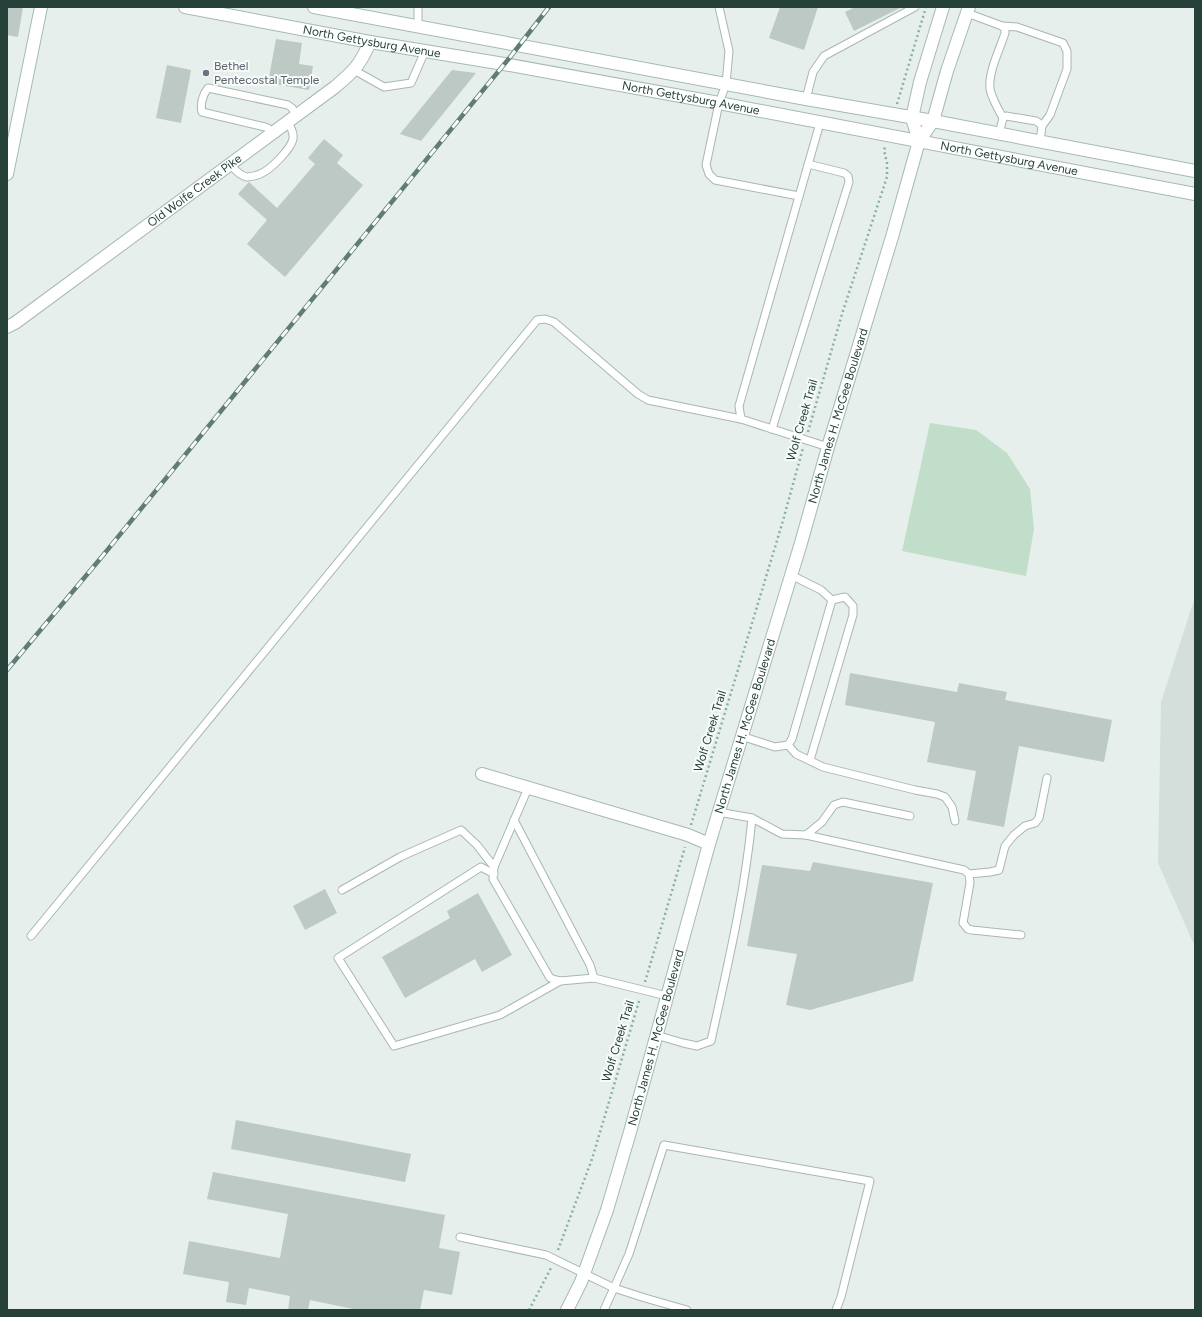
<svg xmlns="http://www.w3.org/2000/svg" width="1202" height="1317" font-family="Figtree,sans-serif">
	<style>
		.built { fill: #d4deda }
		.green { fill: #c0dec9 }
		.building { fill: #bcc9c4 }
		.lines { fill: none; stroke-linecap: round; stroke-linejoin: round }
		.lane-casing { stroke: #a8b7b2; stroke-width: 9 }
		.street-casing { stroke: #a8b7b2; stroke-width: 14 }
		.secondary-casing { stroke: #a5bab3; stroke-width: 14 }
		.path { stroke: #88b1a5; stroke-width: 2.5; stroke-dasharray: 2 3; stroke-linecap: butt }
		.lane { stroke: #fff; stroke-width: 7 }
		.street { stroke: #fff; stroke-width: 12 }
		.secondary { stroke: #fff; stroke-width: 12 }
		.rail-casing { stroke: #607c75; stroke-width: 4.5 }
		.rail { stroke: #f7fbf9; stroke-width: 3; stroke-dasharray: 9; stroke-linecap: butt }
		.worship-dot { fill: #6b7280; stroke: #f7fbf9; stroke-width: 1.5 }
		.labels { text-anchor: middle; stroke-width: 4; stroke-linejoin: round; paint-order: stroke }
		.street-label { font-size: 12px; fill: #25413a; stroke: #f7fbf9 }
		.worship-label { font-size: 12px; fill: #5b616d; stroke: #f7fbf9; text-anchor: start }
	</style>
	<rect width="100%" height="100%" fill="#e6efeb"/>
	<path class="built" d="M1195,597V947L1158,863L1161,702Z"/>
	<path class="green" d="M930,423L976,430L1007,453L1030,489L1034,529L1026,576L902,551Z"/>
	<g class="building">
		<path d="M7,7H23L18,37L7,35Z"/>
		<path d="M780,7H818L804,50L769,38Z"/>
		<path d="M855,7H902L854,31L845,12Z"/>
		<path d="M276,39L302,43L299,64L313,66L309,90L268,83Z"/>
		<path d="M167,65L191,70L181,123L156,118Z"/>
		<path d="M452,70L476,73L421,141L400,134Z"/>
		<path d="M324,139L343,155L337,163L363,185L285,277L247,244L267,220L238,194L249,182L277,208L315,164L308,158Z"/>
		<path d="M850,673L957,692L959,683L1007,692L1005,700L1112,720L1104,762L1019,746L1004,827L967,820L976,771L927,762L935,722L845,705Z"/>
		<path d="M813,862L933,883L913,981L810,1010L786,1005L797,954L747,946L762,865L810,871Z"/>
		<path d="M325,889L337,913L305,930L293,906Z"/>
		<path d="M478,893L512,955L482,972L475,959L405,998L382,957L450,918L447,911Z"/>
		<path d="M236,1120L411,1154L405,1182L231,1149Z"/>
		<path d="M213,1172L445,1215L439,1248L460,1252L452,1295L424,1290L420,1310H358L310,1300L308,1310H288L290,1296L249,1288L246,1305L226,1302L229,1282L183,1274L189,1241L280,1258L288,1214L207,1199Z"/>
	</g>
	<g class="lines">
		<defs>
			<g id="lane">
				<path d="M418,7V27"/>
				<path d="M719,7L729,51L726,84L719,103L706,165L709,174L715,180L799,196"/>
				<path d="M967,13L1002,26L1005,29V33C1000,49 988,72 990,89C992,99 998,109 1003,118"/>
				<path d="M1002,26L1017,27L1063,43L1067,51V69L1050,115L1042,126"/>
				<path d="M354,70L384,87L411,83L425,51"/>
				<path d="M806,99L813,72L824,56L915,7"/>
				<path d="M820,123L739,406L741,419L828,447"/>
				<path d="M271,134L268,128L265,127L202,112C200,104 203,94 208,88L288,105L292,108L296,115"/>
				<path d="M999,134L1003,118L1006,116L1036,121L1039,123L1042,126L1040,141"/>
				<path d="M230,164C234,169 240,176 247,177C251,177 259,175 262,173C271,169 291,149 293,139C294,132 291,127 287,122"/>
				<path d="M772,429L849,182L848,176L844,173L808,164"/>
				<path d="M791,575L821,590L832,600"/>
				<path d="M741,736L775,747L788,745L792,739L832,600"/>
				<path d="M788,745L796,754L823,767L915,790L937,794L945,797L952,807L955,821"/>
				<path d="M810,760L853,615V606L845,597L832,600"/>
				<path d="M528,788L494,867L493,879L550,978L560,981L594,978L667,996"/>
				<path d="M718,812L752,818L782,834L806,835L964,870L969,874L970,883L963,923L968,929L972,930L1021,935"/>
				<path d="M514,820L590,965L594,978"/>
				<path d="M806,835L822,822L834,805L843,802L910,816"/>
				<path d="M494,874L481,867L338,958L394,1046L500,1015L560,981"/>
				<path d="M969,874L990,872L999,870L1005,846L1014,835L1025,826L1035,823L1039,818L1047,778"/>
				<path d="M342,890L400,857L461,830L477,845L494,867"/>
				<path d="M31,936L537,320L545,319L554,322L638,394L648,400L741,419"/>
				<path d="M656,1035L683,1043L697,1046L711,1041C727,968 745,893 752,818"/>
				<path d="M460,1237L546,1255L614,1288L604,1310"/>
				<path d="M687,1310L645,1298L614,1288L629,1254L664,1145L870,1181L841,1297L836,1310"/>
			</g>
			<g id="street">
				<path id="s1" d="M7,327L15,323L335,87C354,71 360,65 370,42"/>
				<path d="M482,774L688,835L709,844"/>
			</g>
			<g id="secondary">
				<path id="s2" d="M185,7L370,42L504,64L719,103L1195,194"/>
				<path d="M314,7L806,99L933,121L1195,171"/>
				<path d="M919,141L912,118L920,82L943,7"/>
				<path d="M7,174L41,7"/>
				<path id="s3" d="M567,1310L581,1282L607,1210L630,1132L709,844L801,543L828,447L892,237L919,141L933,121L947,71L969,7"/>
			</g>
		</defs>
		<use href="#lane" class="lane-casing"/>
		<use href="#street" class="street-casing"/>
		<use href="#secondary" class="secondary-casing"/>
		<g class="path">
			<path d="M897,104L926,7"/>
			<path d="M808,432L842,314L887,177V163L884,150L885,147"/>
			<path d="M691,825L782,524L803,448"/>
			<path d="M645,982L685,847"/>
			<path d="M558,1250L592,1159L640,998"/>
			<path d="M529,1310L551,1268"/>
		</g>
		<use href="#lane" class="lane"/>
		<use href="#street" class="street"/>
		<use href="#secondary" class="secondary"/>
		<defs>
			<path id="rail" d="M7,670L100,559L511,56L549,7"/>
		</defs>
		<use href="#rail" class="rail-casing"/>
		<use href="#rail" class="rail"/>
	</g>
	<circle class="worship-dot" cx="206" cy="73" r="4"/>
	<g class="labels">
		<g class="street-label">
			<text dy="4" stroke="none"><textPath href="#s2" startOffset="190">North Gettysburg Avenue</textPath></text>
			<text dy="4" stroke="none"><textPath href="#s2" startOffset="514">North Gettysburg Avenue</textPath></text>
			<text dy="4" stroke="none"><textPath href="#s2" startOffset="838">North Gettysburg Avenue</textPath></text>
			<text dy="4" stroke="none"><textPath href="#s1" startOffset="232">Old Wolfe Creek Pike</textPath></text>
			<text dy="4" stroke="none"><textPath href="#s3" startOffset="935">North James H. McGee Boulevard</textPath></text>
			<text transform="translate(802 420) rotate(-74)" y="4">Wolf Creek Trail</text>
			<text dy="4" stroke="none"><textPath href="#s3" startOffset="611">North James H. McGee Boulevard</textPath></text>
			<text transform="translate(710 731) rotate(-73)" y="4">Wolf Creek Trail</text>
			<text dy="4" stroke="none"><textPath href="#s3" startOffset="287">North James H. McGee Boulevard</textPath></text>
			<text transform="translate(618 1041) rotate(-73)" y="4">Wolf Creek Trail</text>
		</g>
		<g class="worship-label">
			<text x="214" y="70">Bethel<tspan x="214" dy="14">Pentecostal Temple</tspan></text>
		</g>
	</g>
	<rect width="1202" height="1317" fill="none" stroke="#25413a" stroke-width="16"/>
</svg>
